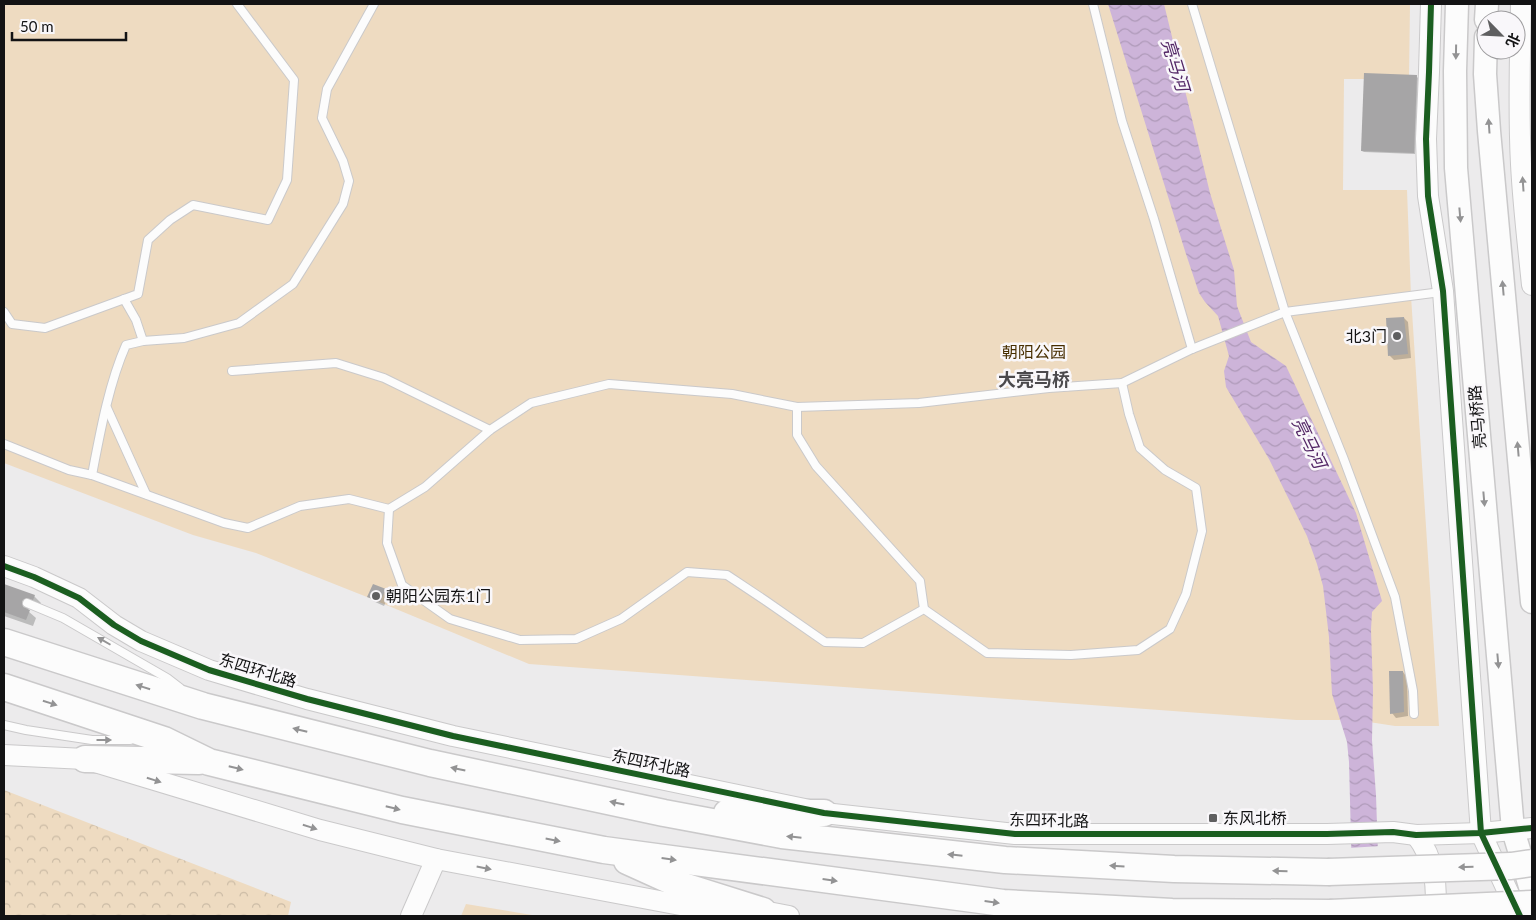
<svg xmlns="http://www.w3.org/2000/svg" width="1536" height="920" font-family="Lato,'Noto Sans SC',sans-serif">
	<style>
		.forest { fill: url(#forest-crowns) }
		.park { fill: #eedbc1 }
		.water { fill: url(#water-waves) }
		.pier { fill: #ecebec }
		.shadow { fill: #0003 }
		.building { fill: #a6a5a6 }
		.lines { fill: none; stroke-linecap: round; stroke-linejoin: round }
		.service-casing { stroke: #cac9ca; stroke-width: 10 }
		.tertiary-casing { stroke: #cac9ca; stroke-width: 22 }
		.secondary-casing { stroke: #cac9ca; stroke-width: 25 }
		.trunk-casing { stroke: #cac9ca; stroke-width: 29 }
		.service { stroke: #fcfcfc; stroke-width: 8 }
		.tertiary { stroke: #fcfcfc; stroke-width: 20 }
		.secondary { stroke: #fcfcfc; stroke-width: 22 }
		.trunk { stroke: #fcfcfc; stroke-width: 26 }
		.trunk-bridge-casing { stroke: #cac9ca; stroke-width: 29; stroke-linecap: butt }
		.trunk-bridge { stroke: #fcfcfc; stroke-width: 26 }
		.cycleway-casing { stroke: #f9f7fa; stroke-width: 9 }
		.cycleway { stroke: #1b5e20; stroke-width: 6 }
		.oneway { fill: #939394 }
		.poi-dot { fill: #5f5f60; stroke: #f9f7fa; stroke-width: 2 }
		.labels { text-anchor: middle; stroke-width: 5; stroke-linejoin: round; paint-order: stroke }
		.poi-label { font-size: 16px; fill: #131314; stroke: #f9f7fa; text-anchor: start }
		.park-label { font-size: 16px; fill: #472e00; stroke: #f9f7fa }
		.street-label { font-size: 16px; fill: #131314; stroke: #f9f7fa }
		.water-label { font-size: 18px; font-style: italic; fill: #542867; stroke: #f9f7fa }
		.neighbourhood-label { font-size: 18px; font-weight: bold; fill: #4b494c; stroke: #f9f7fa }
	</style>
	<defs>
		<pattern id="forest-crowns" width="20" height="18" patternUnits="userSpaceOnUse" patternTransform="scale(1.25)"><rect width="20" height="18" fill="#eedbc1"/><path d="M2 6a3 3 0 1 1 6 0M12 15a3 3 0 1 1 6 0" fill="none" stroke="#cbbba5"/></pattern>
		<pattern id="water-waves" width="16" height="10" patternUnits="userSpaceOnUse" patternTransform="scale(1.25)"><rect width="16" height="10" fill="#cdb4d9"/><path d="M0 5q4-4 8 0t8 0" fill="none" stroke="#af9ab9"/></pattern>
	</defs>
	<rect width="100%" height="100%" fill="#ecebec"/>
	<path class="forest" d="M4,790L291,902L288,916H4Z"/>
	<g class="park">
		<path d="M4,4H1410L1409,79H1344L1343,190H1407L1411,296L1439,726H1395L1356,720H1296L529,664L367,597L256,553L193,535L4,463Z"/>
		<path d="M466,904L538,916H461Z"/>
	</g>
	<path class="water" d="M1108,4H1164L1210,193L1234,270L1237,306L1251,342L1286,366L1356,513L1382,601L1372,612L1371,630L1373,691L1372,740L1376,795L1380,916H1353L1349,762L1347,742L1332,694L1329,637L1323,586L1317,564L1307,536L1269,459L1226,387L1224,371L1229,356L1218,316L1205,302L1199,293L1185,251Z"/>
	<path class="pier" d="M1381,846L1383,916H1350L1348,848Z"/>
	<g class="shadow">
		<path d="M1416,76L1418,78L1415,154L1364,152L1362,151Z"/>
		<path d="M1404,318L1408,322L1411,358L1394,360L1390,356L1388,320Z"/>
		<path d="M4,586L34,596L41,603L40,605L33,604L28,608V611L36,618L33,626L4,616Z"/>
		<path d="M385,590L389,595L384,606L373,601L369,596Z"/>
		<path d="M1403,672L1407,677L1408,716L1396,718L1392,713Z"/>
	</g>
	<g class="building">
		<path d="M1364,73L1417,75L1414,153L1361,151Z"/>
		<path d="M1404,317L1408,354L1388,356L1386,318Z"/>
		<path d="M4,584L35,595L33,600L26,598L22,601L23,607L30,610L26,620L4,612Z"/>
		<path d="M373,584L386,589L380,602L367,597Z"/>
		<path d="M1389,671H1403L1404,712L1390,714Z"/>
	</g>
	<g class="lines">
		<defs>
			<g id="service">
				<path d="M1093,4L1122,121L1154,219L1192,349"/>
				<path d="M1192,4L1285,312L1343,457L1395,597L1413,691L1414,714"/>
				<path d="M124,299L136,320L143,341"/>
				<path d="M4,312L12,324L45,328L138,294L148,240L170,220L193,205L268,220L287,180L294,80L237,4"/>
				<path d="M232,371L336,363L384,378L490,430"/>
				<path d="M797,407V435L816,466L920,581L924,609"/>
				<path d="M107,408L146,494"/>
				<path d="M4,444L69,470L92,475L224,523L248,528L300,506L349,499L389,509L425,487L490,430L531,403L609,384L732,394L797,407L919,403L1049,388L1122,383L1192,349L1285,312L1441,292"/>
				<path d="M92,475C100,433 109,383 126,345L143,341L184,338L239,323L293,284L343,204L349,181L343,161L322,118L327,89L374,4"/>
				<path d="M389,509L387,543L402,585L450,619L520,640L576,639L621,619L687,572L727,575L766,601L825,642L863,643L924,609L987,653L1071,655L1138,650L1170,629L1186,594L1202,531L1196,488L1165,470L1140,448L1129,414L1122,383"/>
				<path d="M27,603L63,618L167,678L180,688"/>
				<path d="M4,725L26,730L92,740H130"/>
			</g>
			<g id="tertiary">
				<path d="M1431,4L1429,72L1426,139L1428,196L1443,291L1481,833L1519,916"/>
				<path d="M1521,4C1520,57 1518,110 1521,164C1523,204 1528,245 1532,285"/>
				<path d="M4,566L34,577L79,598L114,625L141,641L209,670L307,699L453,736L824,813L1015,834H1327L1393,832L1416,835L1481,833L1532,828"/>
				<path d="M4,755L85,759L320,830L436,859L707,910L763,911L789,916"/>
				<path d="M1416,835C1434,858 1439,888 1434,916"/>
				<path d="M411,916L436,859"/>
			</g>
			<g id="secondary">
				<path d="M1457,4L1455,71L1456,168L1513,830L1532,893"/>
				<path d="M1486,20L1487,4"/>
				<path d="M1486,37L1485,74L1489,131L1532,602"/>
			</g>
			<g id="trunk">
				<path d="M4,642L203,706L430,763L664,813L782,835L1005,860L1174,869L1328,872"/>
				<path d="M4,687L164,740L209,762L402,810L604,850L1003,903L1172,912L1330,913"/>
				<path d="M85,759L199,761"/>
				<path d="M727,813H824"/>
				<path d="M627,861L680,885L763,911"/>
			</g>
		</defs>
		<use href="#service" class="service-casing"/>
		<use href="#tertiary" class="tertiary-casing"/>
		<use href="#secondary" class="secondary-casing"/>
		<use href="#trunk" class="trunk-casing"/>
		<use href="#service" class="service"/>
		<use href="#tertiary" class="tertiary"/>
		<use href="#secondary" class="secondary"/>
		<use href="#trunk" class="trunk"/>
		<defs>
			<g id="trunk-bridge">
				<path d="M1328,872L1511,866L1532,863"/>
				<path d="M1330,913L1532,904"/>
			</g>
		</defs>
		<use href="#trunk-bridge" class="trunk-bridge-casing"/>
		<use href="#trunk-bridge" class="trunk-bridge"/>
		<defs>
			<g id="cycleway">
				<path d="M1431,4L1429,72L1426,139L1428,196L1443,291L1481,833L1520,916"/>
				<path d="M4,566L34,577L79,598L114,625L141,641L209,670L307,699L453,736L824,813L1015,834H1327L1393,832L1416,835L1481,833L1532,828"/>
			</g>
		</defs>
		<use href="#cycleway" class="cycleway-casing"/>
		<use href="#cycleway" class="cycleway"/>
	</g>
	<defs><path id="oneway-solid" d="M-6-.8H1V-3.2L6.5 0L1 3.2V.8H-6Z" transform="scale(1.25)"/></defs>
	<g class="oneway">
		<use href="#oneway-solid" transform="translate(1456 52) rotate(91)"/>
		<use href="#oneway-solid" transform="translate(1489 126) rotate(-94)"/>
		<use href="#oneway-solid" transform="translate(1523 184) rotate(-94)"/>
		<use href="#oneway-solid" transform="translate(1460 215) rotate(85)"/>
		<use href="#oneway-solid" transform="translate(1503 288) rotate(-95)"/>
		<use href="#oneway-solid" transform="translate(1518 449) rotate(-95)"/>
		<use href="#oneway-solid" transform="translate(1484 499) rotate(85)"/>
		<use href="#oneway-solid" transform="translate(104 641) rotate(-150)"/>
		<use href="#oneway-solid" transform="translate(1498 661) rotate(85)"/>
		<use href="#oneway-solid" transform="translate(143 687) rotate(-162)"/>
		<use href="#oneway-solid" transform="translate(50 703) rotate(18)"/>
		<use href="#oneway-solid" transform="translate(300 730) rotate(-166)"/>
		<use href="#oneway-solid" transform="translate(104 740)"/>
		<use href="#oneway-solid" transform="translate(236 768) rotate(14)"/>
		<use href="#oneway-solid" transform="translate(458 769) rotate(-168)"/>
		<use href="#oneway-solid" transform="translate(154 780) rotate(17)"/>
		<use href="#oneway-solid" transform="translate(617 803) rotate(-168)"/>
		<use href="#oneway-solid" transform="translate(393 808) rotate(14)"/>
		<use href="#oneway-solid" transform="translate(310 827) rotate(17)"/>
		<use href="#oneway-solid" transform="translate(794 837) rotate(-174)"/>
		<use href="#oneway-solid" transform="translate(553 840) rotate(11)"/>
		<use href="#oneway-solid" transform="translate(955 855) rotate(-174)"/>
		<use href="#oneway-solid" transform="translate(669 859) rotate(8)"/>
		<use href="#oneway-solid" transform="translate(1117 866) rotate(-177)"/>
		<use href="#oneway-solid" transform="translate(1466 867) rotate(178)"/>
		<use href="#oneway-solid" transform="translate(484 868) rotate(11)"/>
		<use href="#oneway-solid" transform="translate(1280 871) rotate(-179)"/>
		<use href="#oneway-solid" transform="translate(830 880) rotate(8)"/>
		<use href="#oneway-solid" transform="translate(992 902) rotate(8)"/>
	</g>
	<g class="poi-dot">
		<circle cx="1397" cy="336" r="5"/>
		<circle cx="376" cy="596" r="5"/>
		<rect x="1208" y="813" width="10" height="10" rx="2.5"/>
	</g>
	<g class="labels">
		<g class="poi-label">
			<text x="1387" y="342" text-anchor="end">北3门</text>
			<text x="386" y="602">朝阳公园东1门</text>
			<text x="1223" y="824">东风北桥</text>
		</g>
		<g class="park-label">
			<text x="1034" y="358">朝阳公园</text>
		</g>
		<g class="street-label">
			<text transform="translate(1477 417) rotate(-95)" y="6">亮马桥路</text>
			<text transform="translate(258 670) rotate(17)" y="6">东四环北路</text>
			<text transform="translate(651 763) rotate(12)" y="6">东四环北路</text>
			<text transform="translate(1049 820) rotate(1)" y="6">东四环北路</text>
		</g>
		<g class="water-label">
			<text transform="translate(1175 65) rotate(73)" y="6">亮马河</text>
			<text transform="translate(1309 443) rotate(64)" y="6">亮马河</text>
		</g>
		<g class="neighbourhood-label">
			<text x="1034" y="386">大亮马桥</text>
		</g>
	</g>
	<rect width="1536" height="920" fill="none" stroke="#131314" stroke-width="10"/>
	<g transform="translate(1501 35) rotate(114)"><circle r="24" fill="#f9f7fa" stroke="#9d9c9e"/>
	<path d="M0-4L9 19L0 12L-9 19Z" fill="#5f5f60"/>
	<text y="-8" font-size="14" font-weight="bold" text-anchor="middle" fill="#131314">北</text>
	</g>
	<path d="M12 32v8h114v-8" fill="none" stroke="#131314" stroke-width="2.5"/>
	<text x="20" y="32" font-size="15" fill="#131314" stroke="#f9f7fa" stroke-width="4" paint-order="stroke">50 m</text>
</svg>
